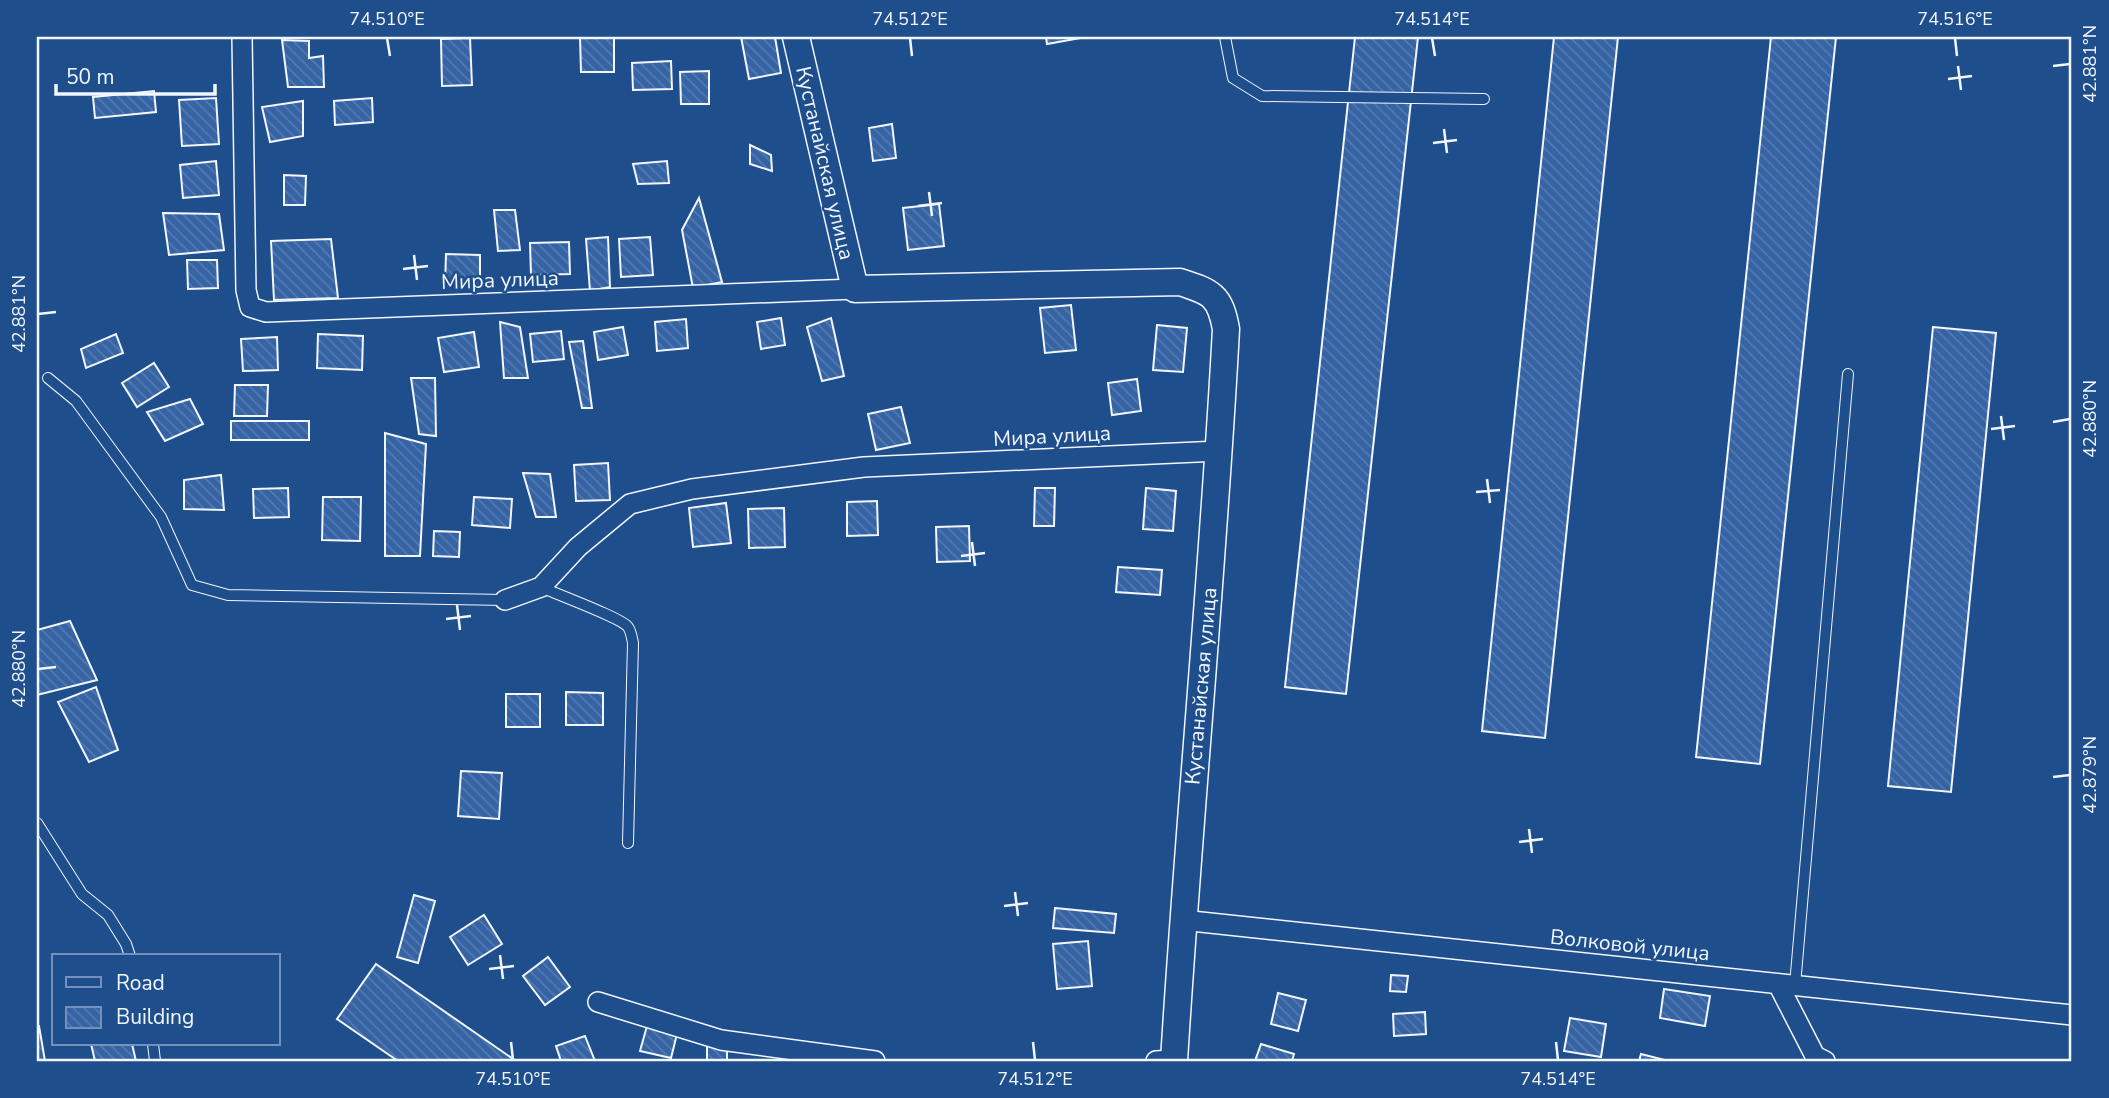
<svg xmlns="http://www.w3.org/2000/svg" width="2109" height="1098" font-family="'Nunito Sans',sans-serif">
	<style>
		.building { fill: url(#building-back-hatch); stroke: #f2f6ff; stroke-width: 2 }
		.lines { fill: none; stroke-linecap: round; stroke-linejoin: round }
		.lane-casing { stroke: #f2f6ff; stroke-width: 12 }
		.street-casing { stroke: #f2f6ff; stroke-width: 22 }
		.secondary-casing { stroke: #f2f6ff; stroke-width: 29 }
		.lane { stroke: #1f4e8c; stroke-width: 10 }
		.street { stroke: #1f4e8c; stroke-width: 19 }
		.secondary { stroke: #1f4e8c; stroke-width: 26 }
		.ticks { fill: none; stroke: #f2f6ff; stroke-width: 2.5 }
		.labels { text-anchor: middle; stroke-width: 5; stroke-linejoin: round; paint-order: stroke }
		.street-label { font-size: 21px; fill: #f2f6ff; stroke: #1f4e8c }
		.neatline { fill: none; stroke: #f2f6ff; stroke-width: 2.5 }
		.ticks-label { font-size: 18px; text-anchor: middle; fill: #f2f6ff }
	</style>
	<defs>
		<pattern id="building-back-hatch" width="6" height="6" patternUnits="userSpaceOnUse" patternTransform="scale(1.75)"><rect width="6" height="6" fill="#3563a3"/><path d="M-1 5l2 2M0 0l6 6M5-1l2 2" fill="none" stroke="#537ab1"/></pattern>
	</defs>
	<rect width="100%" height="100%" fill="#1f4e8c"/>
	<g class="building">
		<path d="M580,37H614V72H581Z"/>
		<path d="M741,37H775L781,73L749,79Z"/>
		<path d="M1046,37H1086L1047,44Z"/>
		<path d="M1355,37H1418L1346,694L1285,687Z"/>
		<path d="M1554,37H1618L1545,738L1482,731Z"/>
		<path d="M1771,37H1836L1760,764L1696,757Z"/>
		<path d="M470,38L472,85L442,86L441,39Z"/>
		<path d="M282,40L309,41V58L323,56L324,87H288Z"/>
		<path d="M671,61L672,89L633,90L632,63Z"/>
		<path d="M709,71V104H681L680,72Z"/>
		<path d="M154,91L156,112L95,118L93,97Z"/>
		<path d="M216,98L219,144L182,146L179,100Z"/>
		<path d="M372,98L373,122L335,125L334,101Z"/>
		<path d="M303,101V136L270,142L262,107Z"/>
		<path d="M892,124L896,158L873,161L869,128Z"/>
		<path d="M750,145L771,155L772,171L750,164Z"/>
		<path d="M216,161L219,195L183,198L180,165Z"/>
		<path d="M667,161L669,183L638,184L633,164Z"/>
		<path d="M284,175L306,176L305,205H284Z"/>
		<path d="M699,198L722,282L693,288L682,230Z"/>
		<path d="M939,204L944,246L908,250L903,208Z"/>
		<path d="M494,210H515L520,250L498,251Z"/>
		<path d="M163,213L219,214L224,250L169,255Z"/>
		<path d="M608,237L610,287L590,291L586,239Z"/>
		<path d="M650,237L653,275L621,277L619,239Z"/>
		<path d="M331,239L338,298L274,300L271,241Z"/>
		<path d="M569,242L570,274L531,275L530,243Z"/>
		<path d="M446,254L480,255V285H445Z"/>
		<path d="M187,260H217L218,288L188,289Z"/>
		<path d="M1071,305L1076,350L1045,353L1040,308Z"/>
		<path d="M781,318L785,345L761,349L757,322Z"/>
		<path d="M831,318L844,376L822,381L807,327Z"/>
		<path d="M686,319L688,348L657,351L655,322Z"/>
		<path d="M500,322L520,327L528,378H504Z"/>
		<path d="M1157,325L1187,328L1183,372L1153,370Z"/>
		<path d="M623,327L628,355L598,360L594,332Z"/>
		<path d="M1933,327L1996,333L1951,792L1888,786Z"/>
		<path d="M561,331L564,359L533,362L530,334Z"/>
		<path d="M474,332L479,367L444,372L438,338Z"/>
		<path d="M116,334L123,353L86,368L81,349Z"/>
		<path d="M318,334L363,336L362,370L317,368Z"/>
		<path d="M277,337L278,370L243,371L241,339Z"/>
		<path d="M583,341L592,408H582L569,342Z"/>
		<path d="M154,363L169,387L137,407L122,383Z"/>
		<path d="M411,378H435L436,436L419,434Z"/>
		<path d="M1137,379L1141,411L1112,415L1108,383Z"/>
		<path d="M235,385H268L267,416H234Z"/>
		<path d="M190,399L203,424L165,441L147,412Z"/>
		<path d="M901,407L910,443L876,450L868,414Z"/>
		<rect x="231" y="421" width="78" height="19"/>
		<path d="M385,433L426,444L420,556H385Z"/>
		<path d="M608,463L610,500L576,501L574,465Z"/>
		<path d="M523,473L550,474L556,517H536Z"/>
		<path d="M221,475L224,510L184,509V480Z"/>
		<path d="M288,488L289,517L254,518L253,489Z"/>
		<path d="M1035,488H1055L1054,526H1034Z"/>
		<path d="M1146,488L1176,491L1173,531L1143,529Z"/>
		<path d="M323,497H361L360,541L322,540Z"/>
		<path d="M474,497L512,499L510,528L472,525Z"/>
		<path d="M877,501L878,535L847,536V502Z"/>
		<path d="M726,503L731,543L693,547L689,508Z"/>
		<path d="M784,508L785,547L749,548L748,509Z"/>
		<path d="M969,526L970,561L937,562L936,527Z"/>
		<path d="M434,531L460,532L459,557L433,556Z"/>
		<path d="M1118,567L1162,570L1160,595L1116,592Z"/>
		<path d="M70,621L97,680L37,695V630Z"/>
		<path d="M96,687L118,750L89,762L58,702Z"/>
		<path d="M566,692L603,693V725H566Z"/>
		<rect x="506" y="694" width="34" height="33"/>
		<path d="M461,771L502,773L499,819L458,816Z"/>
		<path d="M414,895L435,901L418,963L397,957Z"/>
		<path d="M1055,908L1116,914L1114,933L1053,928Z"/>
		<path d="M484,915L502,944L468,965L450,937Z"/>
		<path d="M1088,941L1092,986L1057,989L1053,944Z"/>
		<path d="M548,957L570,987L545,1005L523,976Z"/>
		<path d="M376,964L516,1061H398L337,1019Z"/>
		<path d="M1391,975L1408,976L1406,992L1390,991Z"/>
		<path d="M1664,989L1710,996L1705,1026L1660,1018Z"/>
		<path d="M1278,993L1306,1000L1298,1031L1271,1024Z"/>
		<path d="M1425,1012L1426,1034L1394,1036L1393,1014Z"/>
		<path d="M1570,1018L1606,1024L1601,1057L1564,1051Z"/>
		<path d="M37,1026H39L45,1061H37Z"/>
		<path d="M647,1026L677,1034L671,1058L640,1051Z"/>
		<path d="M585,1036L595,1061H561L556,1046Z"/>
		<path d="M91,1044H132L136,1061H95Z"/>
		<path d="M707,1044L727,1045V1061H707Z"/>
		<path d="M1261,1044L1294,1054L1292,1061H1255Z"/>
		<path d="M1641,1054L1665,1060V1061H1639Z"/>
	</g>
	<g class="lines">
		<defs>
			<g id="lane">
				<path d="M1225,37L1233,78L1262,96L1484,99"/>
				<path d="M48,378L76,401L161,517L192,585L228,595L505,600"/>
				<path d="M541,587C556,594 622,618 628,627C631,631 632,638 633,643L628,843"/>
				<path d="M37,823L82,894L108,915L126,944L130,956"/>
				<path d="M1795,985L1848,374"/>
				<path d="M153,1044L155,1061"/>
			</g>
			<g id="street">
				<path d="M242,37L246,290L250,307L266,312L855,289"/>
				<path d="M505,600L541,587L578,547L630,504L692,489L864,467L1219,451"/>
				<path d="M1182,920L2072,1015"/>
				<path d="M1778,984L1815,1056L1825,1061"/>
				<path d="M598,1002L721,1040L875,1061"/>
				<path d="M1156,1061L1174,1060"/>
			</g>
			<path id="secondary" d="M796,37L855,289L1180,282C1211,292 1220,295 1226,329C1213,573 1189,817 1174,1061"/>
		</defs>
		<use href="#lane" class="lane-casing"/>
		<use href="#street" class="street-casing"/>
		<use href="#secondary" class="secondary-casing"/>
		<use href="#lane" class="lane"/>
		<use href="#street" class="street"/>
		<use href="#secondary" class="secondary"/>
	</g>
	<path class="ticks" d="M387,38L390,56M910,38L912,56M1432,38L1435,56M1955,38L1957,56M1958,66L1961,90M2053,66L2070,64M1948,79L1972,76M1444,129L1447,153M1433,143L1457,140M929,192L932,216M918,206L942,203M414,255L417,280M403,269L428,266M38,314L56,312M2001,416L2004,440M2053,422L2070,419M1991,429L2015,426M1487,479L1490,503M1476,492L1500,490M972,542L975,566M961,556L985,553M457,605L460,630M446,619L471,616M38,669L56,667M2053,777L2070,775M1529,829L1532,853M1519,842L1543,839M1015,892L1018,916M1004,906L1028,903M500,955L503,979M489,969L514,966M511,1042L513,1060M1033,1042L1035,1060M1556,1042L1558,1060"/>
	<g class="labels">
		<g class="street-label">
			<text transform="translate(825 163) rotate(77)" y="7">Кустанайская улица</text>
			<text transform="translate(500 280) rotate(-2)" y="7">Мира улица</text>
			<text transform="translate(1052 436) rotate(-3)" y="7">Мира улица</text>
			<text transform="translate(1201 686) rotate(-85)" y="7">Кустанайская улица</text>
			<text transform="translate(1630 945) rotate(6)" y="7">Волковой улица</text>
		</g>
	</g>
	<rect width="2109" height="1098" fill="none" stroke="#1f4e8c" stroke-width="77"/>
	<rect x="52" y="954" width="228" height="91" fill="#1f4e8c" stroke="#7391ba" stroke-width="2"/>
	<rect x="66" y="977" width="35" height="10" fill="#1f4e8c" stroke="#7391ba" stroke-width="2"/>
	<text x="116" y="990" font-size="21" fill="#f2f6ff">Road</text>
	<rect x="66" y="1007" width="35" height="21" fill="url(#building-back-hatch)" stroke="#7391ba" stroke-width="2"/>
	<text x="116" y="1024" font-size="21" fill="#f2f6ff">Building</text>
	<path d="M56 84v10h159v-10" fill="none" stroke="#f2f6ff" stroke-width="3.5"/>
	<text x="66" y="84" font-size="21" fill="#f2f6ff" stroke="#1f4e8c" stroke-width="5" paint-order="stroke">50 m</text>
	<rect x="38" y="38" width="2032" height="1022" class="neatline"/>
	<g class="ticks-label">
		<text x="387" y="25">74.510°E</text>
		<text x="910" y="25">74.512°E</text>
		<text x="1432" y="25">74.514°E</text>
		<text x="1955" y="25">74.516°E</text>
		<text transform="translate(2090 64) rotate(-90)" y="6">42.881°N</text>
		<text transform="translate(19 314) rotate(-90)" y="6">42.881°N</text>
		<text transform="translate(2090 419) rotate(-90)" y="6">42.880°N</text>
		<text transform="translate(19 669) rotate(-90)" y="6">42.880°N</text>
		<text transform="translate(2090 775) rotate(-90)" y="6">42.879°N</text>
		<text x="513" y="1085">74.510°E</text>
		<text x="1035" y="1085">74.512°E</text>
		<text x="1558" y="1085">74.514°E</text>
	</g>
</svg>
